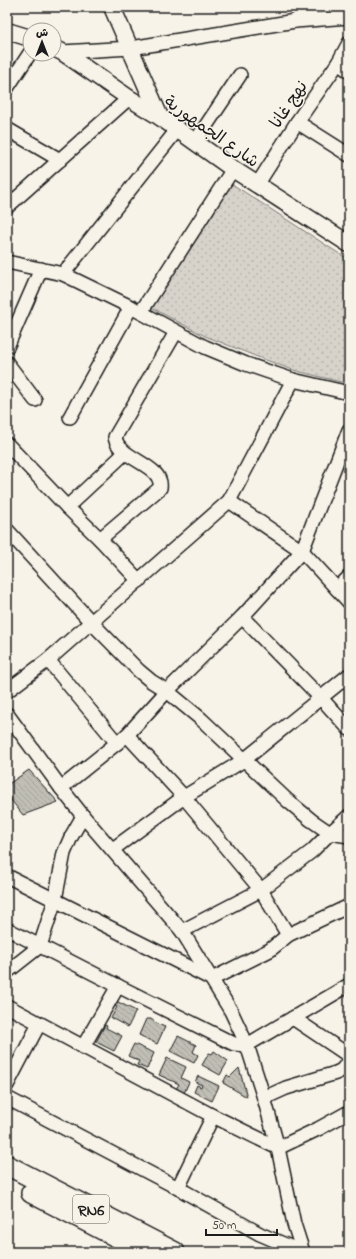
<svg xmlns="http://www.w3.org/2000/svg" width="356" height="1259" font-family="'Indie Flower','Playpen Sans Arabic',sans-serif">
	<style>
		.grass { fill: url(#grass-dots); stroke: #7a7874 }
		.building { fill: url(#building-back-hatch); stroke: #1c1c1c }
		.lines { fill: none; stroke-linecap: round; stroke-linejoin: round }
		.minor-casing { stroke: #1c1c1c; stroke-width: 16 }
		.major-casing { stroke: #1c1c1c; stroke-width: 19 }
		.highway-casing { stroke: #1c1c1c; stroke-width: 22 }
		.minor { stroke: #f7f3e8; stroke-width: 13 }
		.major { stroke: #f7f3e8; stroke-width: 16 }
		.highway { stroke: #f7f3e8; stroke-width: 19 }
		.labels { text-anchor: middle; stroke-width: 3; stroke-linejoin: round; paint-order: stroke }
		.shield { fill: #f7f3e8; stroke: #5e5c59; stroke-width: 1 }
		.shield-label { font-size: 16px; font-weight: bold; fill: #1c1c1c }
		.street-label { font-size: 17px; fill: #1c1c1c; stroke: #f7f3e8 }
	</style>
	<defs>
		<pattern id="grass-dots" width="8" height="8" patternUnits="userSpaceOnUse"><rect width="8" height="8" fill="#d7d3cb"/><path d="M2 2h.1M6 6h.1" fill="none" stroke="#b8b5ae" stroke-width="1.8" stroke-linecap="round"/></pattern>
		<pattern id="building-back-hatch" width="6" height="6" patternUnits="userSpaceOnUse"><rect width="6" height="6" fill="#c0beb5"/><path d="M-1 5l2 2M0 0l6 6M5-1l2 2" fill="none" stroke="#a4a39b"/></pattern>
	</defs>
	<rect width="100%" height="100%" fill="#f7f3e8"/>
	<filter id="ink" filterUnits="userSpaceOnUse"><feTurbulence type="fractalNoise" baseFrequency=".025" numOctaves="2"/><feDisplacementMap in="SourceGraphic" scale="8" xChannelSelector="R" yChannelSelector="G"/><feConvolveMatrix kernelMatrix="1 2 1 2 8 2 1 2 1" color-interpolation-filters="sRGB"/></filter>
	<g filter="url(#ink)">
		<path class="grass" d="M229,182L349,260V384L293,370L255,356L205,336L150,307Z"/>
		<g class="building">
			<path d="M29,770L58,802L23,815L7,795V785Z"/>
			<path d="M114,1000L136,1011L128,1027L111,1018L117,1007L112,1004Z"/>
			<path d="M146,1019H151L156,1023L165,1027L157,1044L139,1035Z"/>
			<path d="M105,1025L107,1026L106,1028L122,1036L114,1051L96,1042Z"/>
			<path d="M178,1036L196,1045L193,1052L198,1055L194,1063L170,1051Z"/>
			<path d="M134,1044L154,1053L147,1069L137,1065L139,1061L128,1056Z"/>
			<path d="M214,1051L228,1061L220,1075L202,1065L209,1053L212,1054Z"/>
			<path d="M167,1058L186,1067L181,1078L189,1082L184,1093L176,1089L179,1084L159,1075Z"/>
			<path d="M239,1068L247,1097L223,1083L227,1075L230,1077Z"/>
			<path d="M198,1076L219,1086L212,1101L194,1092L197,1085L201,1087L202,1085L195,1082Z"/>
		</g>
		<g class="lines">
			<defs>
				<g id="minor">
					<path d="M295,21L313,7"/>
					<path d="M62,52L131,48L295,21L349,17"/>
					<path d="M338,63L349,71"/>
					<path d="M7,88L30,53"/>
					<path d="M297,122L349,155"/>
					<path d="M7,129L60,160"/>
					<path d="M195,142L240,75"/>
					<path d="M257,185L297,122L338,63L349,43"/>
					<path d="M7,207L129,98"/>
					<path d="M7,262L63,274L131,307L205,347L246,364L293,380L349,393"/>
					<path d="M63,274L177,130"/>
					<path d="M141,312L233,169"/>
					<path d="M7,347L41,269"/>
					<path d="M7,363L35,400"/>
					<path d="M70,417L131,307"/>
					<path d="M7,444L67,507L100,539L139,581"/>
					<path d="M229,501L302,551L349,602"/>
					<path d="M67,507L125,453"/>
					<path d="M7,530L91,622L139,671L151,681L167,691L201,719L288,801L311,820L330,833L349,836"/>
					<path d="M100,539L160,488C164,464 118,460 115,437L176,332"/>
					<path d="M337,589L349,577"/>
					<path d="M242,617L321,698L349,729"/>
					<path d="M48,660L117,743"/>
					<path d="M7,691L48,660L229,501L293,380"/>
					<path d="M7,714L61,788L83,816L182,931L231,1011L247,1045L264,1098L278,1148L294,1224L303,1252"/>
					<path d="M127,735L184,797L261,890L288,935"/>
					<path d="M61,788L127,735L167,691L242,617L302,551L349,430"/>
					<path d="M113,849L184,797L244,760L349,675"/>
					<path d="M7,876L212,979L270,950L288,935L349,906"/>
					<path d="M7,929L118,986L234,1044L247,1045L349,985"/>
					<path d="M182,931L261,890L312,851L330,833L349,816"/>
					<path d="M7,972L40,946L55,900L64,853L71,837L83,816"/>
					<path d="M7,1006L213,1116L278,1148L318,1129L349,1112"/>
					<path d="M83,1047L118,986"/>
					<path d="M7,1085L39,1024"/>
					<path d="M7,1098L178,1188L260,1234L302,1252"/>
					<path d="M264,1098L286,1088L336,1073L342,1070L349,1061L348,1055L293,1018"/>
					<path d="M178,1188L213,1116"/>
				</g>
				<g id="major">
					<path d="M112,7L160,117"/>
					<path d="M7,31L30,38"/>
					<path d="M54,48L62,52L129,98L160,117L233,169L349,244"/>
				</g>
				<g id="highway">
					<path d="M7,1165L175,1252"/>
					<path d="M31,1193L145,1252"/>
				</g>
			</defs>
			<use href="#minor" class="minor-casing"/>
			<use href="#major" class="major-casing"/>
			<use href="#highway" class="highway-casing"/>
			<use href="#minor" class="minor"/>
			<use href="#major" class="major"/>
			<use href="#highway" class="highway"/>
		</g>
	</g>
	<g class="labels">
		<rect class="shield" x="73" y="1195" width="36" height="28" rx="3"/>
		<g class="shield-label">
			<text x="91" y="1215">RN6</text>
		</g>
		<g class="street-label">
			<text transform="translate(288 104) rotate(-56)" y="6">نهج غانا</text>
			<text transform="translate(212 131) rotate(35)" y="6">شارع الجمهورية</text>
		</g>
	</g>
	<rect width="356" height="1259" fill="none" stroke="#f7f3e8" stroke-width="24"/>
	<rect x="12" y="12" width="332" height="1235" fill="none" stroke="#1c1c1c" stroke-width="1.5" filter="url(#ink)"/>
	<g transform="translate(42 42)"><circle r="19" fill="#f7f3e8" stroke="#9f9d96"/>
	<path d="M0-3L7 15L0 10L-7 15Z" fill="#1c1c1c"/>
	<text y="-6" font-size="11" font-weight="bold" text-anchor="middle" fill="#1c1c1c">ش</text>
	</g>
	<path d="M206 1229v6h71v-6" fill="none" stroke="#1c1c1c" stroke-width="2"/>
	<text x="212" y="1229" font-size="12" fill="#1c1c1c" stroke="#f7f3e8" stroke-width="3" paint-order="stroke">50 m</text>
</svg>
